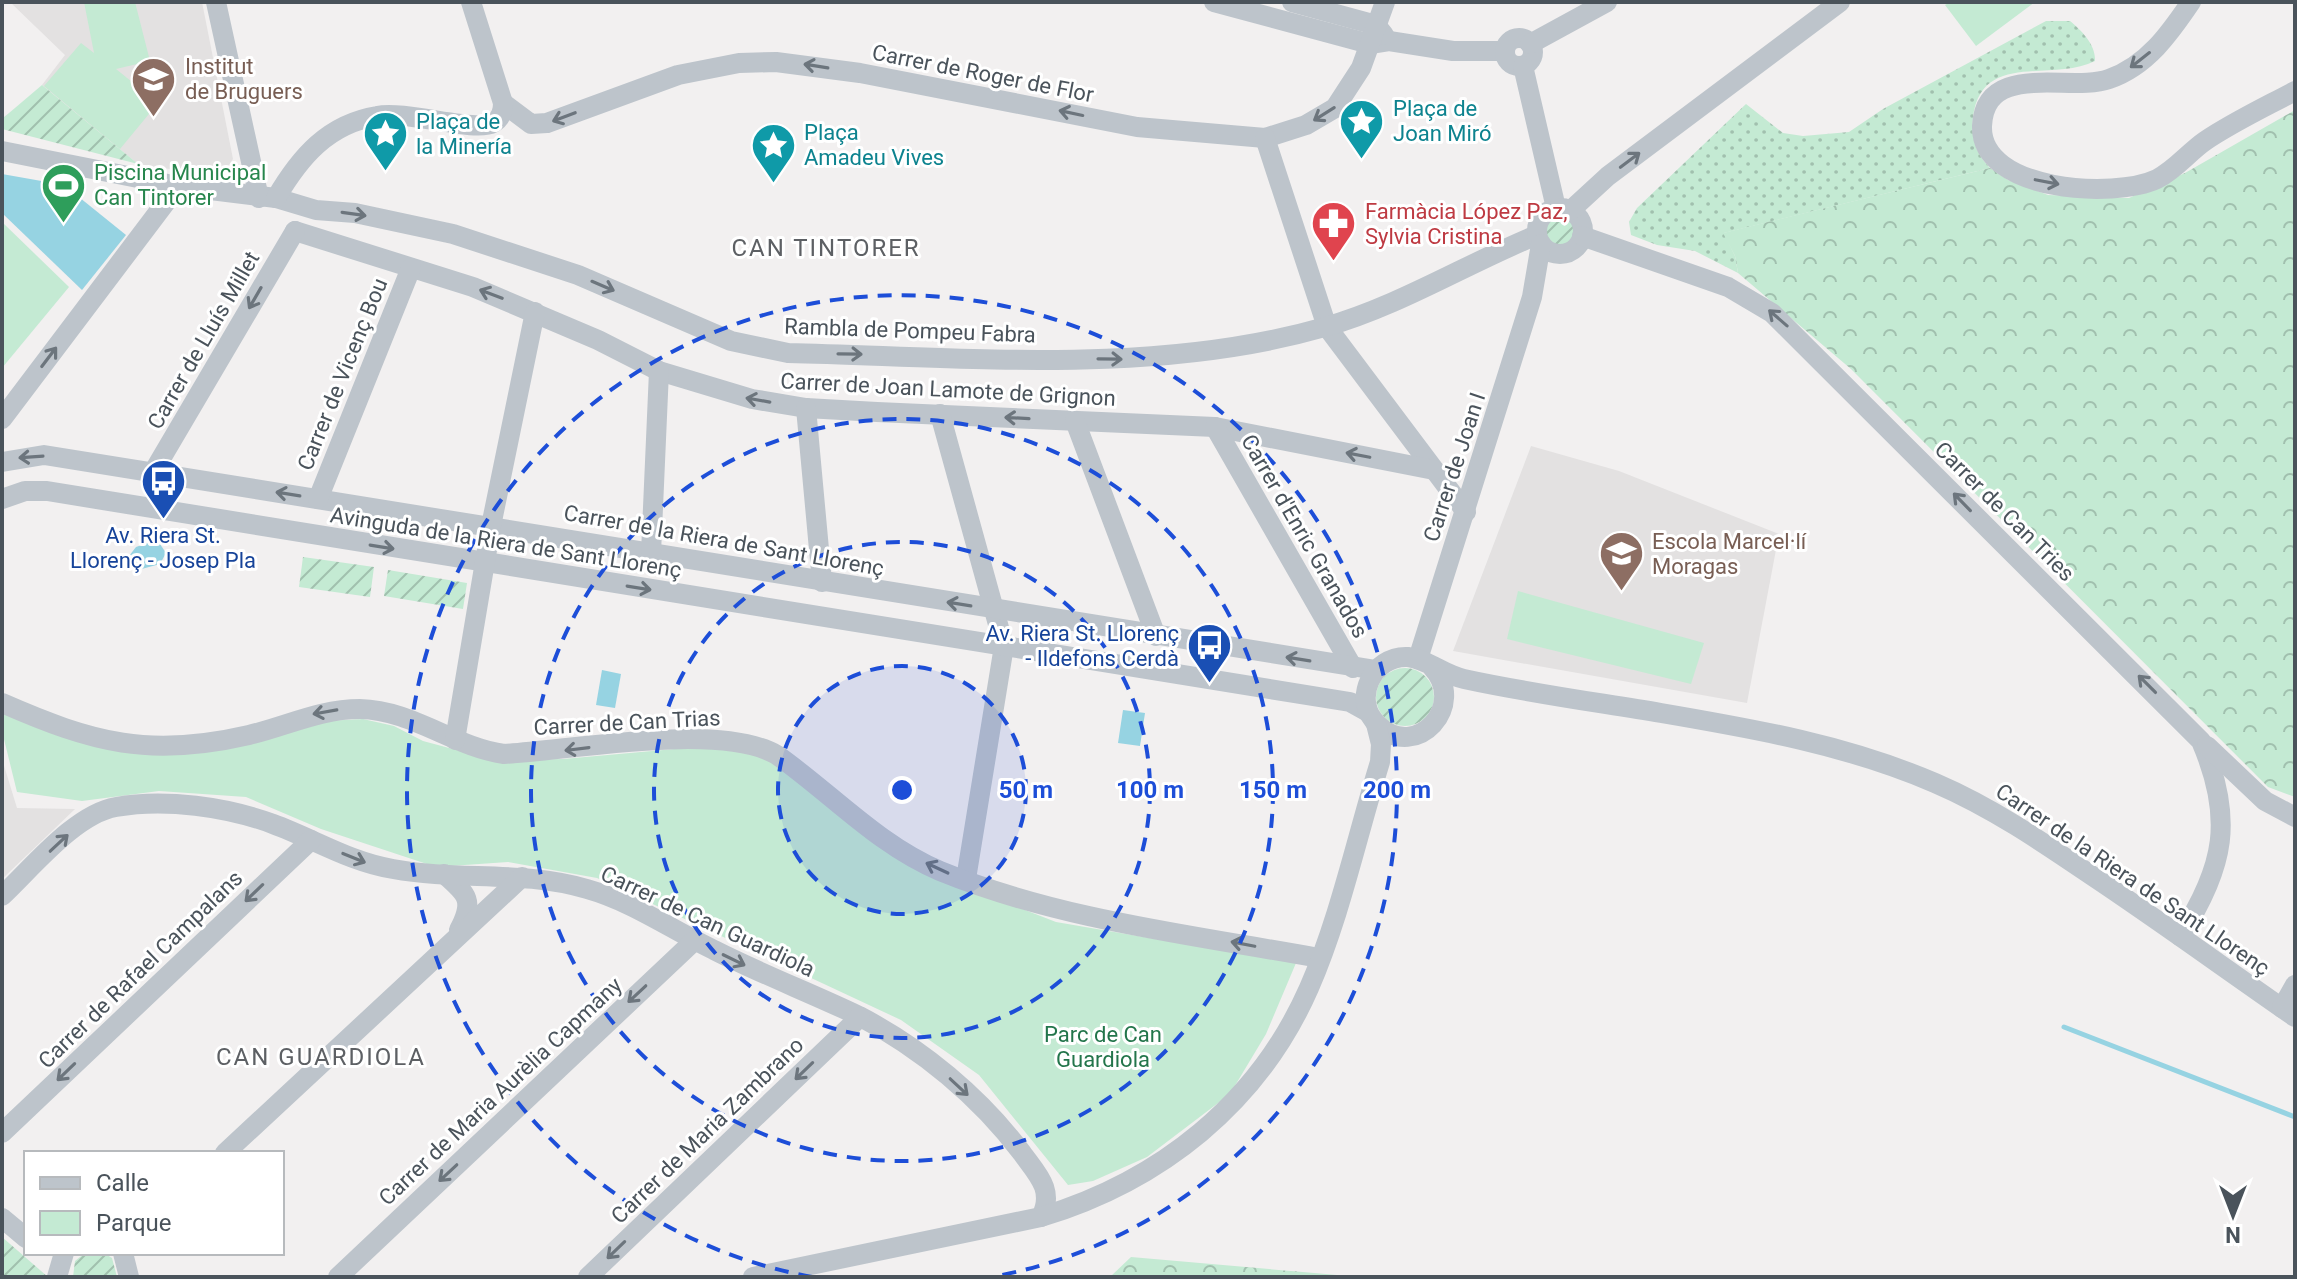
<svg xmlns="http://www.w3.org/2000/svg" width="2297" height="1279" font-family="Roboto,sans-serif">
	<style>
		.education { fill: #e3e1e1 }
		.grass { fill: url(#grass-dots) }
		.forest { fill: url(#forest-crowns) }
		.park { fill: #c4ead3 }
		.garden { fill: url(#garden-furrows) }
		.water { fill: #96d3e2 }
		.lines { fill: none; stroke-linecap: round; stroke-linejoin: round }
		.stream { stroke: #96d3e2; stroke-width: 5 }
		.minor { stroke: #bdc4cb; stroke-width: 20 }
		.oneway { stroke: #6c757d }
		.ring { fill: none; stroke: #1d4ed8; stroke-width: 4; stroke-dasharray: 14 10 }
		.labels { text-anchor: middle; stroke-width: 6; stroke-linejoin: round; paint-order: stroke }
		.education-label { font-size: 22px; fill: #785e54; stroke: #fff; text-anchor: start }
		.street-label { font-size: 22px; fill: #4a535b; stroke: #fff }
		.culture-label { font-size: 22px; fill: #0d838f; stroke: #fff; text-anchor: start }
		.leisure-label { font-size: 22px; fill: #27864d; stroke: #fff; text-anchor: start }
		.health-label { font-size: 22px; fill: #be3a42; stroke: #fff; text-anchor: start }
		.transit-label { font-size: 22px; fill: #164399; stroke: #fff }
		.park-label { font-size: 22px; fill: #23754b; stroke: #fff }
		.neighbourhood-label { font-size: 24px; letter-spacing: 2px; fill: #5d6064; stroke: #fff }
		.centre { fill: #1d4ed8; stroke: #fff; stroke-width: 4 }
		.ring-label { font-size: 24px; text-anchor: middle; font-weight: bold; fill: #1d4ed8; stroke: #fff; stroke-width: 6; stroke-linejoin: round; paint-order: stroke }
	</style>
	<defs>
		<pattern id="grass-dots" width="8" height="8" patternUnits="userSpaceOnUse" patternTransform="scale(2)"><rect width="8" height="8" fill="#c4ead3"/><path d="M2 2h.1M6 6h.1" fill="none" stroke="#a1c0ae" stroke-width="1.8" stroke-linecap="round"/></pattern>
		<pattern id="forest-crowns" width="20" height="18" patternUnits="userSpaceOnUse" patternTransform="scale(2)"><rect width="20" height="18" fill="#c4ead3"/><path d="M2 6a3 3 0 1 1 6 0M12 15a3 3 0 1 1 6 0" fill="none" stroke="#a1c0ae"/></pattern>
		<pattern id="garden-furrows" width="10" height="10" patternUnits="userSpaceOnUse" patternTransform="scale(2)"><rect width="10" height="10" fill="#c4ead3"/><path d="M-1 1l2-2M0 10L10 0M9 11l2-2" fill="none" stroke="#a1c0ae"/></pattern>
	</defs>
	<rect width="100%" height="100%" fill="#f2f0f0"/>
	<g class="education">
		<path d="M10,2H202L233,159L221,177L138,164L42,85L65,55Z"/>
		<path d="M1531,446L1619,471L1779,534L1747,703L1453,651Z"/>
		<path d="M2,759L17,808L75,809L2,879Z"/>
	</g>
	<path class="grass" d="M2046,21H2070C2082,31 2096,45 2095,61C2052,83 1982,50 1973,117C1971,137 1975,153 1990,168L1724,233L1735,256L1738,273L1695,251L1657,245L1631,235L1629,222L1637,208L1746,104L1783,133L1803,136L1849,132L1883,109Z"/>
	<g class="forest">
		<path d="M2295,110V797L2268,787L1851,369L1738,273L1735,256L1723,233L1990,168L2008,180L2048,195L2129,198L2185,173Z"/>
		<path d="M1131,1257L1360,1277H1110Z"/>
	</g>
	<g class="park">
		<path d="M84,2H135L150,61L116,69L158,103L120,149L44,86L81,43L94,53Z"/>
		<path d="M1950,2H2035L1976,46L1945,5Z"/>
		<path d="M2,222L69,287L2,368Z"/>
		<path d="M1518,591L1704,643L1691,684L1507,639Z"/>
		<path d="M2,709C43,729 81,745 127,752L325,721L363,719L394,726L423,741L494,760L563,759L719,745L764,754L939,877L1056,922L1296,963L1266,1034L1230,1094L1147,1157L1093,1181L1068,1185L979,1075L901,1020L597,878L508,862L436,867L321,829L246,797L159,791L82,801L17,792L2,731Z"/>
	</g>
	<g class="garden">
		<path d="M42,85L138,164L2,129V119Z"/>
		<circle cx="1560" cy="231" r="17"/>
		<path d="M303,557L374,567L370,597L299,587Z"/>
		<path d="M388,570L467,583L463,609L384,596Z"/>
		<circle cx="1405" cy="697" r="29"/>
		<path d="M2,1237L48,1277H2Z"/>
		<path d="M85,1253H104L112,1258L117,1277H73L75,1261Z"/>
	</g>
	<g class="water">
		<path d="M2,174L64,185L126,235L82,290L2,213Z"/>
		<path d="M150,542L160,544L166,553L160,564L138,570L126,560L136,547Z"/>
		<path d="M602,670L621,674L615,708L596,705Z"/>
		<path d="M1123,710L1145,713L1140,746L1118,743Z"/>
	</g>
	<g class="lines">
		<path class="stream" d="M2064,1027L2295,1117"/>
		<g class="minor">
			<path d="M216,2L259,198"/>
			<path d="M1214,2L1370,44L1389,41L1453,51H1505"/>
			<path d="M1292,2L1376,25L1384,35"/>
			<path d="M2191,2C2170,33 2147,66 2109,79C2070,93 1985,60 1982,126C1980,192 2115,199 2157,179C2175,170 2189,152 2205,141C2233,122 2265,107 2295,91"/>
			<circle cx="1519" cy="52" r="14"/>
			<path d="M1530,44L1607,2"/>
			<path d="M1523,66L1556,208"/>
			<path d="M503,103L531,124L547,123L678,75L739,63L776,62L860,73L1137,127L1265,138L1306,125L1335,108L1361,68L1385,2"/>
			<path d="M1265,138L1327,327L1466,512"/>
			<path d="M2,151L178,186L276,198L316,210L355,213L453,234L578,275L731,341L788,353C964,357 1154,376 1325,327C1399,306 1466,264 1537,235"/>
			<path d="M276,198C300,157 328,124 377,116C406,110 475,133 493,123C501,119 503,111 503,103L471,2"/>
			<circle cx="1560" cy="231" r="23"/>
			<path d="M1571,210L1608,176L1840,2"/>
			<path d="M295,231L473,287L598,340L659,371L752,399L806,408L877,412L1215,427L1434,470"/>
			<path d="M1582,236L1728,287L1772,313L2201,741C2234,818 2225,867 2180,936"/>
			<path d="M806,408L822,582"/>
			<path d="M940,414L1004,646L966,879"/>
			<path d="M2,419L178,186"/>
			<path d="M1075,421L1156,636"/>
			<path d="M1215,427L1353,668"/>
			<path d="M2,462L44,455L1376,670"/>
			<path d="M152,474L295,231"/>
			<path d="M2,499L25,491H47L1350,702L1368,712"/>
			<path d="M318,499L411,268"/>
			<path d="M651,553L659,371"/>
			<path d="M1418,659L1532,297L1541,244"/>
			<path d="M1432,667C1468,705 1416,762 1378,725C1351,701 1372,655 1408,657C1427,659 1444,675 1464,679C1528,693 1595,702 1661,713C1755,729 1847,745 1935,783C1991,807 2041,841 2091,875C2160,921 2227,970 2295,1017"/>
			<path d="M2,703C93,743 150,758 249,735C287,726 320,709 360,709C412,710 454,747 504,754C572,750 721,722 777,755C831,793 878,845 940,871C1060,920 1193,935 1319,958"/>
			<path d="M455,740L491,526L535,312"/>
			<path d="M2207,746L2265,801L2295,817"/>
			<path d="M444,874C467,894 475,900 459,930"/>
			<path d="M2,896C32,868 75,814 116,807C165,798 227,807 273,824C314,839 350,862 393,869C458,881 523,870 587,889C633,902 672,930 714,950C761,974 811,993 859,1016C921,1048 980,1097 1022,1153C1037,1174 1055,1190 1041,1217"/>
			<path d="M2282,1008L2295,985"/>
			<path d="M2,1133L311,840"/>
			<path d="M225,1153L522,877"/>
			<path d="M2,1218L26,1238"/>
			<path d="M123,1253L129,1277"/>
			<path d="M57,1277L64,1253"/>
			<path d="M338,1277L694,941"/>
			<path d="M588,1277L860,1017"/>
			<path d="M753,1277L1041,1217C1160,1181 1258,1104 1309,988C1340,917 1357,836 1380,762L1381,744L1376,724"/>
		</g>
	</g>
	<defs><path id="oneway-shaft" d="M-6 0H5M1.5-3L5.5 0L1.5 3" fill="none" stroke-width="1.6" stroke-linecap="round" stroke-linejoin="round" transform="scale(2)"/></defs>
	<g class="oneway">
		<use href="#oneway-shaft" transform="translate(2140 60) rotate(142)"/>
		<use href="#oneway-shaft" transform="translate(816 66) rotate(-171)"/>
		<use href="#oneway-shaft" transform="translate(1071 113) rotate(-168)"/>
		<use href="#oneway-shaft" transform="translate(1324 114) rotate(148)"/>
		<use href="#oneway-shaft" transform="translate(564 117) rotate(159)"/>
		<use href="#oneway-shaft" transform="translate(1630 160) rotate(-37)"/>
		<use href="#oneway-shaft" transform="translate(2047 182) rotate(11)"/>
		<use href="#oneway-shaft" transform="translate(354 214) rotate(8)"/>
		<use href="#oneway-shaft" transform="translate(603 286) rotate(23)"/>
		<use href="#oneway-shaft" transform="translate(491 294) rotate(-159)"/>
		<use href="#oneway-shaft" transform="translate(255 298) rotate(120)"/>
		<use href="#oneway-shaft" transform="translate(1778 318) rotate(-139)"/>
		<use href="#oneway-shaft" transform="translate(850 354) rotate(1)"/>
		<use href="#oneway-shaft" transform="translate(49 357) rotate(-53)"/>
		<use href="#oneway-shaft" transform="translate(1110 359) rotate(1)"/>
		<use href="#oneway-shaft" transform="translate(758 400) rotate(-170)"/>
		<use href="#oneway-shaft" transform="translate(1017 418) rotate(-177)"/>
		<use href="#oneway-shaft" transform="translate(1358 455) rotate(-169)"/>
		<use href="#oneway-shaft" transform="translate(31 457) rotate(176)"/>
		<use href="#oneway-shaft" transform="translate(288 494) rotate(-171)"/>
		<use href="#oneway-shaft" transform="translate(1962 502) rotate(-134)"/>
		<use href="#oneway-shaft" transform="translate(382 547) rotate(9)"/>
		<use href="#oneway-shaft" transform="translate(639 588) rotate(9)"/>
		<use href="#oneway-shaft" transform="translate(959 604) rotate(-171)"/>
		<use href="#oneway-shaft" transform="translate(1298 659) rotate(-171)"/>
		<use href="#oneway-shaft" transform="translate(2147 684) rotate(-135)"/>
		<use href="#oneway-shaft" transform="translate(325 712) rotate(170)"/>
		<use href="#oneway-shaft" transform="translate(577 749) rotate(173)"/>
		<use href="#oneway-shaft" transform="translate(59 843) rotate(-43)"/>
		<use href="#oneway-shaft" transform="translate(354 858) rotate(22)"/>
		<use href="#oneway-shaft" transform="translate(937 868) rotate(-155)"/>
		<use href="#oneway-shaft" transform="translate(254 893) rotate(136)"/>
		<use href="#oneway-shaft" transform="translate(1243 944) rotate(-169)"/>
		<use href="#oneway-shaft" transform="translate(734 960) rotate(26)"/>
		<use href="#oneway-shaft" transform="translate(637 994) rotate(137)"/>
		<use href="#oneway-shaft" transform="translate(804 1071) rotate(136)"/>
		<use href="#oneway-shaft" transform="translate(66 1072) rotate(136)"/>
		<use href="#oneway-shaft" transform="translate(959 1087) rotate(43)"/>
		<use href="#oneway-shaft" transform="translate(448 1173) rotate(137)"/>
		<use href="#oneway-shaft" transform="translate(616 1250) rotate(136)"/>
	</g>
	<circle cx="902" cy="790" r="124" fill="#1d4ed8" fill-opacity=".12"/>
	<g class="ring">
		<circle cx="902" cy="790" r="124"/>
		<circle cx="902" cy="790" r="248"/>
		<circle cx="902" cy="790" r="371"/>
		<path d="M812 1277A495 495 0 1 1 992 1277"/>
	</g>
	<defs>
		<symbol id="school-pin" viewBox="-11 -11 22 30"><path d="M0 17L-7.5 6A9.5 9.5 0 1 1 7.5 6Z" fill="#8d6e63" stroke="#fff"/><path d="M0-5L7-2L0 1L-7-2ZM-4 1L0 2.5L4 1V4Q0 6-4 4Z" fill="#fff"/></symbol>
		<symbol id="sight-pin" viewBox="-11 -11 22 30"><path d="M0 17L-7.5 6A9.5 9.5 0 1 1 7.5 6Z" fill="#0f9aa8" stroke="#fff"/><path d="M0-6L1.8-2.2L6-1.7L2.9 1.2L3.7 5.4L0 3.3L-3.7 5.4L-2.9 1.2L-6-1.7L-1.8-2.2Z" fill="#fff"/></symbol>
		<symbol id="stadium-pin" viewBox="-11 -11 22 30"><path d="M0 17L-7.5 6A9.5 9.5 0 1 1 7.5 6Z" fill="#2e9e5b" stroke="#fff"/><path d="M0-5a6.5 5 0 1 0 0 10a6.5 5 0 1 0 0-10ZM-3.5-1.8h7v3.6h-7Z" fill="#fff"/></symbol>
		<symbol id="pharmacy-pin" viewBox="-11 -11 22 30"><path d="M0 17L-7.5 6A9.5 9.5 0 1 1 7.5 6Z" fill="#e0444e" stroke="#fff"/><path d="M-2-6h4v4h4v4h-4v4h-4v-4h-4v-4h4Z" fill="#fff"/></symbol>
		<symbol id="bus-pin" viewBox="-11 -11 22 30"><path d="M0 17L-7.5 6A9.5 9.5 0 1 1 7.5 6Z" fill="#1a4fb4" stroke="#fff"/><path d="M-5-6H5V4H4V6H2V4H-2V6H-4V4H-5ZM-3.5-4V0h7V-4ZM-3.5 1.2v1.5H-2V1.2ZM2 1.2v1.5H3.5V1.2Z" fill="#fff"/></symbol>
	</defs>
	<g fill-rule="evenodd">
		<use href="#school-pin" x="128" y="54" width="51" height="69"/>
		<use href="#sight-pin" x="1336" y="96" width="51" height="69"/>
		<use href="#sight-pin" x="360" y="108" width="51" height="69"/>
		<use href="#sight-pin" x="748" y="120" width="51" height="69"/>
		<use href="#stadium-pin" x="38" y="160" width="51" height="69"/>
		<use href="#pharmacy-pin" x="1308" y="198" width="51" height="69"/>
		<use href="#bus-pin" x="138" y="456" width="51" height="69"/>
		<use href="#school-pin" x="1596" y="528" width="51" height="69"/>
		<use href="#bus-pin" x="1184" y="620" width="51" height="69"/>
	</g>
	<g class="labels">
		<g class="education-label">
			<text x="185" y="74">Institut<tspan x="185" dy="25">de Bruguers</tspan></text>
			<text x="1652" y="549">Escola Marcel·lí<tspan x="1652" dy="25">Moragas</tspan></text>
		</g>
		<g class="street-label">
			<text transform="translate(983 73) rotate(11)" y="8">Carrer de Roger de Flor</text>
			<text transform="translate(910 330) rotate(2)" y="8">Rambla de Pompeu Fabra</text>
			<text transform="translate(203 340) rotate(-60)" y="8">Carrer de Lluís Millet</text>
			<text transform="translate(342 374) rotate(-68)" y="8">Carrer de Vicenç Bou</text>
			<text transform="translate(948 389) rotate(3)" y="8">Carrer de Joan Lamote de Grignon</text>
			<text transform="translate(1454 467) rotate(-72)" y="8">Carrer de Joan I</text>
			<text transform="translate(2005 511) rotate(45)" y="8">Carrer de Can Tries</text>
			<text transform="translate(1305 536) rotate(60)" y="8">Carrer d'Enric Granados</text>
			<text transform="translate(724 540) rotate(10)" y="8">Carrer de la Riera de Sant Llorenç</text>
			<text transform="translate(506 542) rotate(9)" y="8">Avinguda de la Riera de Sant Llorenç</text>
			<text transform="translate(627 722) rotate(-3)" y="8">Carrer de Can Trias</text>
			<text transform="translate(2133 879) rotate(34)" y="8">Carrer de la Riera de Sant Llorenç</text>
			<text transform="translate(708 921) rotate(25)" y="8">Carrer de Can Guardiola</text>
			<text transform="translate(140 969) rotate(-44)" y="8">Carrer de Rafael Campalans</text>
			<text transform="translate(500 1091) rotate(-43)" y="8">Carrer de Maria Aurèlia Capmany</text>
			<text transform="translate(707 1130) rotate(-44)" y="8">Carrer de Maria Zambrano</text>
		</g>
		<g class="culture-label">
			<text x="1393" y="116">Plaça de<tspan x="1393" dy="25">Joan Miró</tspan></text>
			<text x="416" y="129">Plaça de<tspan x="416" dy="25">la Minería</tspan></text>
			<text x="804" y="140">Plaça<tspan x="804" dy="25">Amadeu Vives</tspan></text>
		</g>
		<g class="leisure-label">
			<text x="94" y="180">Piscina Municipal<tspan x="94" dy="25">Can Tintorer</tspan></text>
		</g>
		<g class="health-label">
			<text x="1365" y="219">Farmàcia López Paz,<tspan x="1365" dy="25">Sylvia Cristina</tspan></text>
		</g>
		<g class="transit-label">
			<text x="163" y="543">Av. Riera St.<tspan x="163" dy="25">Llorenç - Josep Pla</tspan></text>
			<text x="1179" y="641" text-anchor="end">Av. Riera St. Llorenç<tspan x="1179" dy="25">- Ildefons Cerdà</tspan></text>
		</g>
		<g class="park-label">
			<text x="1103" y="1042">Parc de Can<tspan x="1103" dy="25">Guardiola</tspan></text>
		</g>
		<g class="neighbourhood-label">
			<text x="826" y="256">CAN TINTORER</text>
			<text x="321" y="1065">CAN GUARDIOLA</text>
		</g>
	</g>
	<circle cx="902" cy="790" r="12" class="centre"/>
	<g class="ring-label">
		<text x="1026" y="798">50 m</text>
		<text x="1150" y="798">100 m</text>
		<text x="1273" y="798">150 m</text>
		<text x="1397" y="798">200 m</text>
	</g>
	<rect width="2297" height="1279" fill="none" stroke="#4a535b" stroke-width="8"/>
	<rect x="24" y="1151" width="260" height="104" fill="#ffffff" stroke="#b7babd" stroke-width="2"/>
	<rect x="40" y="1177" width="40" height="12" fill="#bdc4cb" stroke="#b7babd" stroke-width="2"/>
	<text x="96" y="1191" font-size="24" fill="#4a535b">Calle</text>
	<rect x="40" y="1211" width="40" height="24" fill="#c4ead3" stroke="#b7babd" stroke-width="2"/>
	<text x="96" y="1231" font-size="24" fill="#4a535b">Parque</text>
	<g transform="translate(2233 1215) rotate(180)" stroke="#ffffff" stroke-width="6" paint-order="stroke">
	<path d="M0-6L14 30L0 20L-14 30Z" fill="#4a535b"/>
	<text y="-12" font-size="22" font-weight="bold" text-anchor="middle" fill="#4a535b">N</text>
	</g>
</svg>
